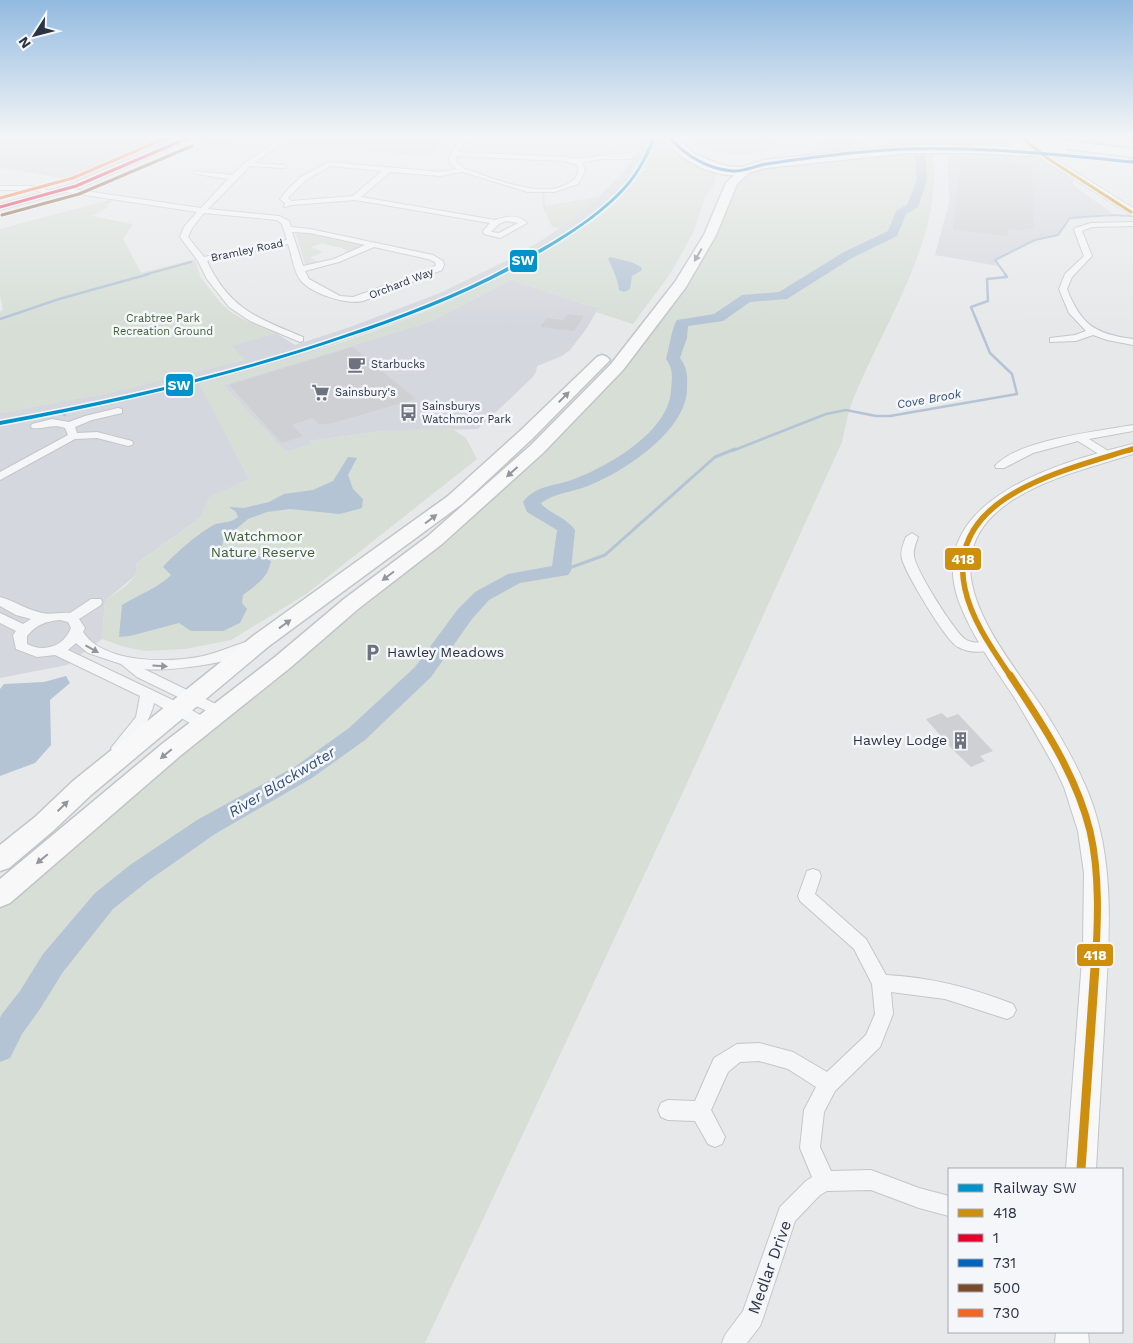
<svg xmlns="http://www.w3.org/2000/svg" width="1133" height="1343" font-family="'Work Sans',sans-serif">
	<style>
		.built { fill: #d4d7dd }
		.green { fill: #d6ded6 }
		.water { fill: #b4c4d5 }
		.lines { fill: none; stroke-linecap: round; stroke-linejoin: round }
		.stream-far2 { stroke: #b4c4d5; stroke-width: 2 }
		.stream-far1 { stroke: #b4c4d5; stroke-width: 2.5 }
		.stream { stroke: #b4c4d5; stroke-width: 3 }
		.river { fill: #b4c4d5; fill-rule: evenodd }
		.building { fill: #ced0d3 }
		.street-casing { stroke: #c4c6c8; stroke-width: 2 }
		.secondary-casing { stroke: #c4c6c8; stroke-width: 2 }
		.primary-casing { stroke: #c2c5c8; stroke-width: 3 }
		.highway-casing { stroke: #b8bbbf; stroke-width: 3 }
		.street { fill: #f5f6f7; fill-rule: evenodd }
		.secondary { fill: #f8f8f8; fill-rule: evenodd }
		.primary { fill: #f8f8f8; fill-rule: evenodd }
		.highway { fill: #f8f8f8; fill-rule: evenodd }
		.highway-bridge-casing { stroke: #b8bbbf; stroke-width: 15; stroke-linecap: butt }
		.highway-bridge { stroke: #f8f8f8; stroke-width: 14 }
		.bus-1-far4-casing { stroke: #f4f6f9; stroke-width: 5 }
		.bus-1-far3-casing { stroke: #f4f6f9; stroke-width: 7 }
		.bus-1-far2-casing { stroke: #f4f6f9; stroke-width: 9 }
		.bus-1-far1-casing { stroke: #f4f6f9; stroke-width: 11 }
		.bus-1-casing { stroke: #f4f6f9; stroke-width: 13 }
		.bus-2-casing { stroke: #f4f6f9; stroke-width: 5 }
		.bus-3-casing { stroke: #f4f6f9; stroke-width: 5 }
		.bus-4-casing { stroke: #f4f6f9; stroke-width: 5 }
		.bus-5-casing { stroke: #f4f6f9; stroke-width: 5 }
		.bus-1-far4 { stroke: #ce8f0e; stroke-width: 3 }
		.bus-1-far3 { stroke: #ce8f0e; stroke-width: 4.5 }
		.bus-1-far2 { stroke: #ce8f0e; stroke-width: 5.5 }
		.bus-1-far1 { stroke: #ce8f0e; stroke-width: 7 }
		.bus-1 { stroke: #ce8f0e; stroke-width: 9 }
		.bus-2 { stroke: #e4002b; stroke-width: 3 }
		.bus-3 { stroke: #0065bd; stroke-width: 3 }
		.bus-4 { stroke: #7a4b2a; stroke-width: 3 }
		.bus-5 { stroke: #f26522; stroke-width: 3 }
		.rail-1-casing { stroke: #f4f6f9; stroke-width: 3 }
		.rail-1 { fill: #0092cb; fill-rule: evenodd }
		.oneway { fill: #92969e }
		.oneway2 { fill: #90959e }
		.labels { text-anchor: middle; stroke-width: 5; stroke-linejoin: round; paint-order: stroke }
		.far-street-label { font-size: 11px; fill: #2b3445; stroke: #f4f6f9 }
		.far-park-label { font-size: 11px; fill: #3f6138; stroke: #f4f6f9 }
		.far-poi-label { font-size: 11px; fill: #2b3445; stroke: #f4f6f9; text-anchor: start }
		.far-water-label { font-size: 12px; font-style: italic; fill: #34527a; stroke: #f4f6f9 }
		.park-label { font-size: 14px; fill: #3f6138; stroke: #f4f6f9 }
		.poi-label { font-size: 14px; fill: #2b3445; stroke: #f4f6f9; text-anchor: start }
		.water-label { font-size: 15px; font-style: italic; fill: #34527a; stroke: #f4f6f9 }
		.near-street-label { font-size: 16px; fill: #2b3445; stroke: #f4f6f9 }
		.line-badge { stroke: #f4f6f9; stroke-width: 2 }
		.badge-label { font-size: 14px; text-anchor: middle; font-weight: bold; fill: #fff }
	</style>
	<rect width="100%" height="100%" fill="#e6e8ea"/>
	<g class="built">
		<path d="M0,138H172L180,139L80,181L0,168Z"/>
		<path d="M194,138H240L224,146L189,140Z"/>
		<path d="M291,138H434L439,143L429,156L336,149L333,152L277,147Z"/>
		<path d="M643,138H661L653,157L626,192L583,229L537,258L473,291L397,322L301,356L200,384L249,479L210,497L201,517L136,564L137,574L105,601L102,639L67,665L0,678V413L108,393L244,360L231,346L276,333L295,345L350,327L440,293L510,259L547,237L589,206L622,174L638,151Z"/>
		<path d="M928,138H1015L1024,149L1073,179V185L1112,213L1070,218L1058,235L1035,240L995,260L999,266L935,255L949,203L948,155L946,147H931Z"/>
		<path d="M511,280L590,306L599,307L587,328L570,350L562,356L537,366L536,372L532,378L478,429L382,431L309,441L312,444L286,452L223,385L432,321Z"/>
	</g>
	<g class="green">
		<path d="M692,138H774L775,141L767,152C746,155 707,157 692,138Z"/>
		<path d="M820,138H852L851,141L872,145C861,151 816,160 805,155C813,151 821,148 820,138Z"/>
		<path d="M888,138H927L928,146L880,149L889,144Z"/>
		<path d="M665,139L677,150L716,172L715,183L706,195L693,233L670,274L633,324L596,312L598,307L590,306L511,280L432,321L223,385L286,452L311,444L309,441L382,431L451,428L466,438L477,459L306,594L231,640L185,649L145,651L125,647L102,639L105,601L127,585L137,574L135,565L201,517L209,497L249,479L199,384C309,356 419,321 520,267C557,247 595,224 625,193C640,178 652,159 660,140Z"/>
		<path d="M932,150C947,234 880,329 851,405C847,416 845,430 842,442L683,792L425,1343H0V1046L14,1030L12,1011L0,1025V907L134,788L375,598L483,508L568,428L650,335L693,276L717,233L736,189L750,171L760,167Z"/>
		<path d="M542,193H544L545,196L544,200L546,206L602,196L560,228L552,227L543,207Z"/>
		<path d="M109,200L113,201L105,205L110,206L92,216L133,224L123,239L141,273L195,259L201,278L221,303L232,313L247,321L276,333L232,346L245,360L108,393L0,413V312L3,309L0,295V229Z"/>
		<path d="M304,233L367,246L347,253L344,252L347,250C339,246 332,247 323,243L311,247L323,252L305,260L311,258L320,263L306,267L296,234Z"/>
	</g>
	<g class="water">
		<path d="M610,257L631,262L641,267L642,270L632,276L630,289L624,292L619,290C619,283 612,266 608,259Z"/>
		<path d="M348,457L357,458L348,475L353,489L363,499L362,508L340,514L290,509L267,512L248,519L223,540L222,547C238,560 242,553 259,556C262,557 267,559 271,561C268,578 256,585 243,595L242,603L247,609L240,623L223,631H191L179,623L130,636L119,637L122,605C139,594 157,589 171,575L163,567C173,555 202,530 216,524C226,521 228,524 238,517L236,512L229,507L244,508L269,502L284,494L313,490L333,481Z"/>
		<path d="M66,676L70,683L50,700L51,745L35,763L0,776V689L4,684L44,682Z"/>
	</g>
	<g class="lines">
		<g class="stream-far2">
			<path d="M1056,138L1133,148"/>
			<path d="M144,275L191,262"/>
			<path d="M1006,275L995,260L1035,240L1058,235L1070,218L1111,215L1133,216"/>
		</g>
		<g class="stream-far1">
			<path d="M0,319L59,299L149,274"/>
			<path d="M63,413L65,415"/>
			<path d="M732,451L826,414L846,410L876,416H890L1017,394L1012,374L990,353L971,307L988,301L987,279L1007,277L1005,274"/>
		</g>
		<path class="stream" d="M561,571L605,555L715,457L735,449"/>
		<path class="river" d="M914,138H924L927,180L918,207L906,214L897,236L852,258L787,299L750,302L723,321L688,326L687,338L680,358C689,370 687,378 687,391C684,433 623,472 588,486C573,492 554,493 541,503C546,512 565,516 575,530L571,571L568,575L520,583L489,600L472,619L431,677L365,740L312,778L215,834L148,881L113,909L63,972L40,1009L22,1034L10,1058L0,1062V1018L2,1014L20,991L43,954L95,893L130,865L197,820L296,766L349,728L415,667L458,609L475,592L508,574L552,566L557,530L527,512L523,502C535,485 557,486 574,479C609,466 668,432 671,391C672,377 674,371 666,359C669,349 672,327 677,320L714,314L742,295L779,292L844,252L888,231L896,211L907,205L917,180Z"/>
	</g>
	<g class="building">
		<path d="M961,157L1032,164L1034,229L1024,228V231L1008,229V236L953,230Z"/>
		<path d="M568,314L584,316L574,331L541,327L546,318L563,320Z"/>
		<path d="M353,347L416,399L329,424H319L312,418L292,425L303,436L282,443L229,385Z"/>
		<path d="M942,713L947,718L958,714L993,751L980,756L985,761L971,767L952,749L926,719Z"/>
	</g>
	<g class="lines">
		<defs>
			<g id="street">
				<path d="M281,138H289L254,163L283,165L286,167L285,168L250,166L208,209L279,216L289,221L291,227L310,229L433,255L443,261L444,265L442,270L363,301C346,305 308,293 299,278C293,268 292,255 288,244L207,261C229,309 258,318 303,337V341L300,342L250,321L229,307L207,279L198,261L180,237L184,227L197,212L65,192L61,190L65,188L201,208L228,179L197,174L194,172L195,171L232,175L245,163ZM204,213L277,220L282,224L287,240L204,257L188,237L192,228ZM292,232L310,233L365,245L334,259L303,266ZM374,247L428,259L435,262L436,265L429,270L353,297L340,296L309,279L305,271L339,262Z"/>
				<path d="M461,138H467L458,152L565,157C585,163 617,147 634,157L631,159H603L582,162L585,171L578,184L554,192H528L463,172L440,176L390,172L361,197L495,220C506,216 518,214 527,223L500,238L484,234L483,231L490,223L355,200L292,205L284,207L285,203L280,199L289,188L301,177L329,162L440,172L457,169L451,164L449,157ZM456,156L564,161L578,165C579,172 577,178 571,182C543,201 494,178 465,169L457,163ZM330,166L382,171L353,196L291,201L288,198L306,180ZM506,221L518,223L499,233L491,232L499,224Z"/>
				<path d="M602,138H608L607,143L613,148V150H609L602,145Z"/>
				<path d="M0,186H32L52,191L48,193L32,190H0Z"/>
				<path d="M1133,222V226L1092,227L1082,231L1092,256L1072,277L1067,289C1081,325 1095,334 1133,339V345L1107,340L1093,335L1076,341L1050,342V338L1075,335L1086,331L1069,313L1059,289L1065,274L1084,256L1074,230L1075,228L1091,223Z"/>
				<path d="M118,408L122,409V413L92,420L75,427L77,433L97,432L132,441L133,443L132,445L128,446L97,438L75,439L0,480V472L68,435L65,428C52,423 44,430 32,428L31,426L32,424L52,419L69,422L85,416Z"/>
				<path d="M1133,425V431L1089,439L1113,454L1114,456L1113,458H1105L1078,441L1033,453L1004,468H996L995,466C1017,440 1099,431 1133,425Z"/>
				<path d="M912,533L918,537C916,543 913,549 914,556C915,569 954,631 965,639C974,646 986,640 996,643L998,646L996,649C984,653 969,653 958,647C946,641 906,574 902,559C900,552 903,544 906,537Z"/>
				<path d="M0,597C15,601 27,610 42,613C50,615 60,612 70,613L91,599H101L102,602L101,605L79,619L85,628L83,632C103,663 166,663 198,657C215,654 232,646 249,641L254,643L256,646C245,663 165,672 144,669L224,708L226,712L224,716L219,717L137,677L121,664L88,653L76,643L68,650L181,704L209,720L211,724L209,728L204,729L199,728L154,703C151,718 131,757 113,752L111,748L136,717L140,696L55,655L37,657L16,649L13,635L16,631L0,623V613L23,624L31,619L16,615L0,606ZM60,620L68,622L71,628C64,646 45,653 27,644V636C36,625 46,621 60,620Z"/>
				<path d="M813,869L819,871L821,876L815,894L866,939L886,975C930,977 972,988 1013,1004L1016,1010L1013,1016L1007,1019L945,999L891,992L893,1014L880,1047L835,1091L824,1112L820,1147L831,1171L871,1170L919,1188L949,1196V1216L919,1208L871,1190L827,1191L820,1195L795,1221L763,1318L760,1326L747,1343H722L725,1335L743,1311L780,1207L806,1181L812,1177L800,1148L804,1110L816,1087L788,1069L759,1061L740,1062L728,1072L711,1110L725,1137L722,1144L715,1147L708,1144L695,1121L668,1120L661,1117L658,1110L661,1103L668,1100L695,1101L714,1058L737,1044L759,1043L793,1052L827,1072L866,1035L875,1014L872,984L854,949L800,901L798,896L807,871Z"/>
			</g>
			<g id="secondary">
				<path d="M180,138H193L80,188L0,210V204L72,184Z"/>
				<path d="M1018,138H1028L1050,156L1133,208V216L1044,160Z"/>
				<path d="M1133,444V454C1081,471 987,490 972,551C959,603 1017,670 1044,710C1059,734 1074,759 1085,785C1117,857 1109,935 1105,1012C1102,1064 1099,1117 1096,1169H1066L1083,947L1084,873L1078,831L1064,787L1054,766C1041,743 1028,720 1014,697C994,667 972,636 959,602C922,500 1060,462 1133,444Z"/>
				<path d="M1056,1332H1088L1089,1343H1055Z"/>
			</g>
			<g id="primary">
				<path d="M747,166L753,169L737,184L716,235L686,287L623,370L543,453L442,544L358,609L291,667L180,756L10,903L0,907V879L162,744L275,657L344,599L428,536L531,445L611,364L675,282L704,235L726,183L743,167Z"/>
				<path d="M602,355L607,357L610,360L607,363L532,439L462,504L269,646L91,795L53,831L9,868L0,871V845L35,817L73,781L253,636L448,496L520,431L597,357Z"/>
			</g>
			<g id="highway">
				<path d="M664,138H677L695,154L716,163L731,167H742L765,160L907,145H972L1029,148L1035,152L1029,156L972,153H907L765,168C756,170 748,174 739,175C712,177 679,160 664,138Z"/>
				<path d="M1052,139L1133,149V157L1048,146L1046,143L1048,140Z"/>
			</g>
		</defs>
		<use href="#street" class="street-casing"/>
		<use href="#secondary" class="secondary-casing"/>
		<use href="#primary" class="primary-casing"/>
		<use href="#highway" class="highway-casing"/>
		<use href="#street" class="street"/>
		<use href="#secondary" class="secondary"/>
		<use href="#primary" class="primary"/>
		<use href="#highway" class="highway"/>
		<defs>
			<path id="highway-bridge" d="M1015,145L1060,150"/>
		</defs>
		<use href="#highway-bridge" class="highway-bridge-casing"/>
		<use href="#highway-bridge" class="highway-bridge"/>
		<defs>
			<path id="bus-1-far4" d="M1022,138L1047,158L1131,212"/>
			<path id="bus-1-far3" d="M1128,451L1133,449"/>
			<path id="bus-1-far2" d="M1011,677C993,650 972,621 965,589C944,496 1066,470 1132,449"/>
			<path id="bus-1-far1" d="M1010,675C1042,723 1076,774 1090,831C1100,874 1098,924 1095,968"/>
			<path id="bus-1" d="M1081,1169L1095,967"/>
			<path id="bus-2" d="M0,207L76,186L188,138"/>
			<path id="bus-3" d="M670,138C686,156 708,169 732,171C744,172 754,166 766,164C806,158 846,153 886,150C969,145 1051,154 1133,162"/>
			<path id="bus-4" d="M2,215L79,194L192,146"/>
			<path id="bus-5" d="M0,198L73,178L166,138"/>
		</defs>
		<use href="#bus-1-far4" class="bus-1-far4-casing"/>
		<use href="#bus-1-far3" class="bus-1-far3-casing"/>
		<use href="#bus-1-far2" class="bus-1-far2-casing"/>
		<use href="#bus-1-far1" class="bus-1-far1-casing"/>
		<use href="#bus-1" class="bus-1-casing"/>
		<use href="#bus-2" class="bus-2-casing"/>
		<use href="#bus-3" class="bus-3-casing"/>
		<use href="#bus-4" class="bus-4-casing"/>
		<use href="#bus-5" class="bus-5-casing"/>
		<use href="#bus-1-far4" class="bus-1-far4"/>
		<use href="#bus-1-far3" class="bus-1-far3"/>
		<use href="#bus-1-far2" class="bus-1-far2"/>
		<use href="#bus-1-far1" class="bus-1-far1"/>
		<use href="#bus-1" class="bus-1"/>
		<use href="#bus-2" class="bus-2"/>
		<use href="#bus-3" class="bus-3"/>
		<use href="#bus-4" class="bus-4"/>
		<use href="#bus-5" class="bus-5"/>
		<defs>
			<path id="rail-1" d="M652,138H656C649,155 641,170 630,184C608,210 579,229 550,247C487,286 417,314 347,337C234,376 118,403 0,425V421C116,400 230,374 341,336C403,315 465,292 522,259C559,239 598,216 626,184C638,170 645,155 652,138Z"/>
		</defs>
		<use href="#rail-1" class="rail-1-casing"/>
		<use href="#rail-1" class="rail-1"/>
	</g>
	<defs><path id="oneway-solid" d="M-6-.8H1V-3.2L6.5 0L1 3.2V.8H-6Z" transform="scale(1.25)"/></defs>
	<g class="oneway">
		<use href="#oneway-solid" transform="translate(698 255) rotate(120)"/>
		<use href="#oneway-solid" transform="translate(564 397) rotate(-45)"/>
		<use href="#oneway-solid" transform="translate(512 472) rotate(138)"/>
		<use href="#oneway-solid" transform="translate(431 519) rotate(-37)"/>
		<use href="#oneway-solid" transform="translate(388 576) rotate(143)"/>
		<use href="#oneway-solid" transform="translate(285 624) rotate(-36)"/>
		<use href="#oneway-solid" transform="translate(166 754) rotate(140)"/>
		<use href="#oneway-solid" transform="translate(63 806) rotate(-44)"/>
		<use href="#oneway-solid" transform="translate(42 859) rotate(140)"/>
	</g>
	<g class="oneway2">
		<use href="#oneway-solid" transform="translate(92 649) rotate(29)"/>
		<use href="#oneway-solid" transform="translate(160 666) rotate(4)"/>
	</g>
	<linearGradient id="sky" x2="0" y2="1"><stop stop-color="#93bae0"/><stop offset="0.42" stop-color="#f4f5f6"/><stop offset="1" stop-color="#f4f5f6" stop-opacity="0"/></linearGradient>
	<rect width="1133" height="326" fill="url(#sky)"/>
	<defs>
		<symbol id="cafe-bare" viewBox="-9 -9 18 18"><path d="M-5.5-4.5H6V0H3Q3 3.5 0 3.5H-2.5Q-5.5 3.5-5.5 0ZM3-3.2v2h1.7v-2ZM-6 4.5H4V6H-6Z" fill="#6c737f" stroke="#f4f6f9" stroke-width="2.5" paint-order="stroke"/></symbol>
		<symbol id="supermarket-bare" viewBox="-9 -9 18 18"><path d="M-6-5.5h2.5l.6 2H6L4.5 2H-2.5L-4.4-4H-6ZM-1.5 3.2a1.3 1.3 0 1 0 .1 0ZM3 3.2a1.3 1.3 0 1 0 .1 0Z" fill="#6c737f" stroke="#f4f6f9" stroke-width="2.5" paint-order="stroke"/></symbol>
		<symbol id="bus-bare" viewBox="-9 -9 18 18"><path d="M-5-6H5V4H4V6H2V4H-2V6H-4V4H-5ZM-3.5-4V0h7V-4ZM-3.5 1.2v1.5H-2V1.2ZM2 1.2v1.5H3.5V1.2Z" fill="#6c737f" stroke="#f4f6f9" stroke-width="2.5" paint-order="stroke"/></symbol>
		<symbol id="parking-bare" viewBox="-9 -9 18 18"><path d="M-3.5-5.5H1a3.5 3.5 0 0 1 0 7H-1V5.5H-3.5ZM-1-3.4V-.6H.8a1.4 1.4 0 0 0 0-2.8Z" fill="#6c737f" stroke="#f4f6f9" stroke-width="2.5" paint-order="stroke"/></symbol>
		<symbol id="building-bare" viewBox="-9 -9 18 18"><path d="M-4-6H4V6H1V3H-1V6H-4ZM-2.5-4.3h1.7v1.8h-1.7ZM.8-4.3h1.7v1.8H.8ZM-2.5-1h1.7V.8h-1.7ZM.8-1h1.7V.8H.8Z" fill="#6c737f" stroke="#f4f6f9" stroke-width="2.5" paint-order="stroke"/></symbol>
	</defs>
	<g fill-rule="evenodd">
		<use href="#cafe-bare" x="344" y="352" width="25" height="25"/>
		<use href="#supermarket-bare" x="308" y="380" width="25" height="25"/>
		<use href="#bus-bare" x="396" y="400" width="25" height="25"/>
		<use href="#parking-bare" x="360" y="640" width="25" height="25"/>
		<use href="#building-bare" x="948" y="728" width="25" height="25"/>
	</g>
	<g class="labels">
		<g class="far-street-label">
			<text transform="translate(247 250) rotate(-12)" y="4">Bramley Road</text>
			<text transform="translate(401 283) rotate(-21)" y="4">Orchard Way</text>
		</g>
		<g class="far-park-label">
			<text x="163" y="322">Crabtree Park<tspan x="163" dy="13">Recreation Ground</tspan></text>
		</g>
		<g class="far-poi-label">
			<text x="371" y="368">Starbucks</text>
			<text x="335" y="396">Sainsbury's</text>
			<text x="422" y="410">Sainsburys<tspan x="422" dy="13">Watchmoor Park</tspan></text>
		</g>
		<g class="far-water-label">
			<text transform="translate(929 399) rotate(-10)" y="4">Cove Brook</text>
		</g>
		<g class="park-label">
			<text x="263" y="541">Watchmoor<tspan x="263" dy="16">Nature Reserve</tspan></text>
		</g>
		<g class="poi-label">
			<text x="387" y="657">Hawley Meadows</text>
			<text x="947" y="745" text-anchor="end">Hawley Lodge</text>
		</g>
		<g class="water-label">
			<text transform="translate(282 782) rotate(-31)" y="5">River Blackwater</text>
		</g>
		<g class="near-street-label">
			<text transform="translate(769 1267) rotate(-70)" y="6">Medlar Drive</text>
		</g>
	</g>
	<g class="line-badge">
		<rect x="509" y="249" width="29" height="24" rx="5" fill="#0092cb"/>
		<rect x="165" y="373" width="29" height="24" rx="5" fill="#0092cb"/>
		<rect x="944" y="547" width="38" height="24" rx="5" fill="#ce8f0e"/>
		<rect x="1076" y="943" width="38" height="24" rx="5" fill="#ce8f0e"/>
	</g>
	<g class="badge-label">
		<text x="523" y="265">SW</text>
		<text x="179" y="390">SW</text>
		<text x="963" y="564">418</text>
		<text x="1095" y="960">418</text>
	</g>
	<rect x="948" y="1168" width="175" height="165" fill="#f4f6f9" stroke="#a4a8b1"/>
	<rect x="958" y="1184" width="25" height="8" fill="#0092cb" stroke="#a4a8b1"/>
	<text x="993" y="1193" font-size="15" fill="#2b3445">Railway SW</text>
	<rect x="958" y="1209" width="25" height="8" fill="#ce8f0e" stroke="#a4a8b1"/>
	<text x="993" y="1218" font-size="15" fill="#2b3445">418</text>
	<rect x="958" y="1234" width="25" height="8" fill="#e4002b" stroke="#a4a8b1"/>
	<text x="993" y="1243" font-size="15" fill="#2b3445">1</text>
	<rect x="958" y="1259" width="25" height="8" fill="#0065bd" stroke="#a4a8b1"/>
	<text x="993" y="1268" font-size="15" fill="#2b3445">731</text>
	<rect x="958" y="1284" width="25" height="8" fill="#7a4b2a" stroke="#a4a8b1"/>
	<text x="993" y="1293" font-size="15" fill="#2b3445">500</text>
	<rect x="958" y="1309" width="25" height="8" fill="#f26522" stroke="#a4a8b1"/>
	<text x="993" y="1318" font-size="15" fill="#2b3445">730</text>
	<g transform="translate(35 35) rotate(234)" stroke="#f4f6f9" stroke-width="4" paint-order="stroke">
	<path d="M0-4L9 19L0 12L-9 19Z" fill="#2b3445"/>
	<text y="-8" font-size="14" font-weight="bold" text-anchor="middle" fill="#2b3445">N</text>
	</g>
</svg>
